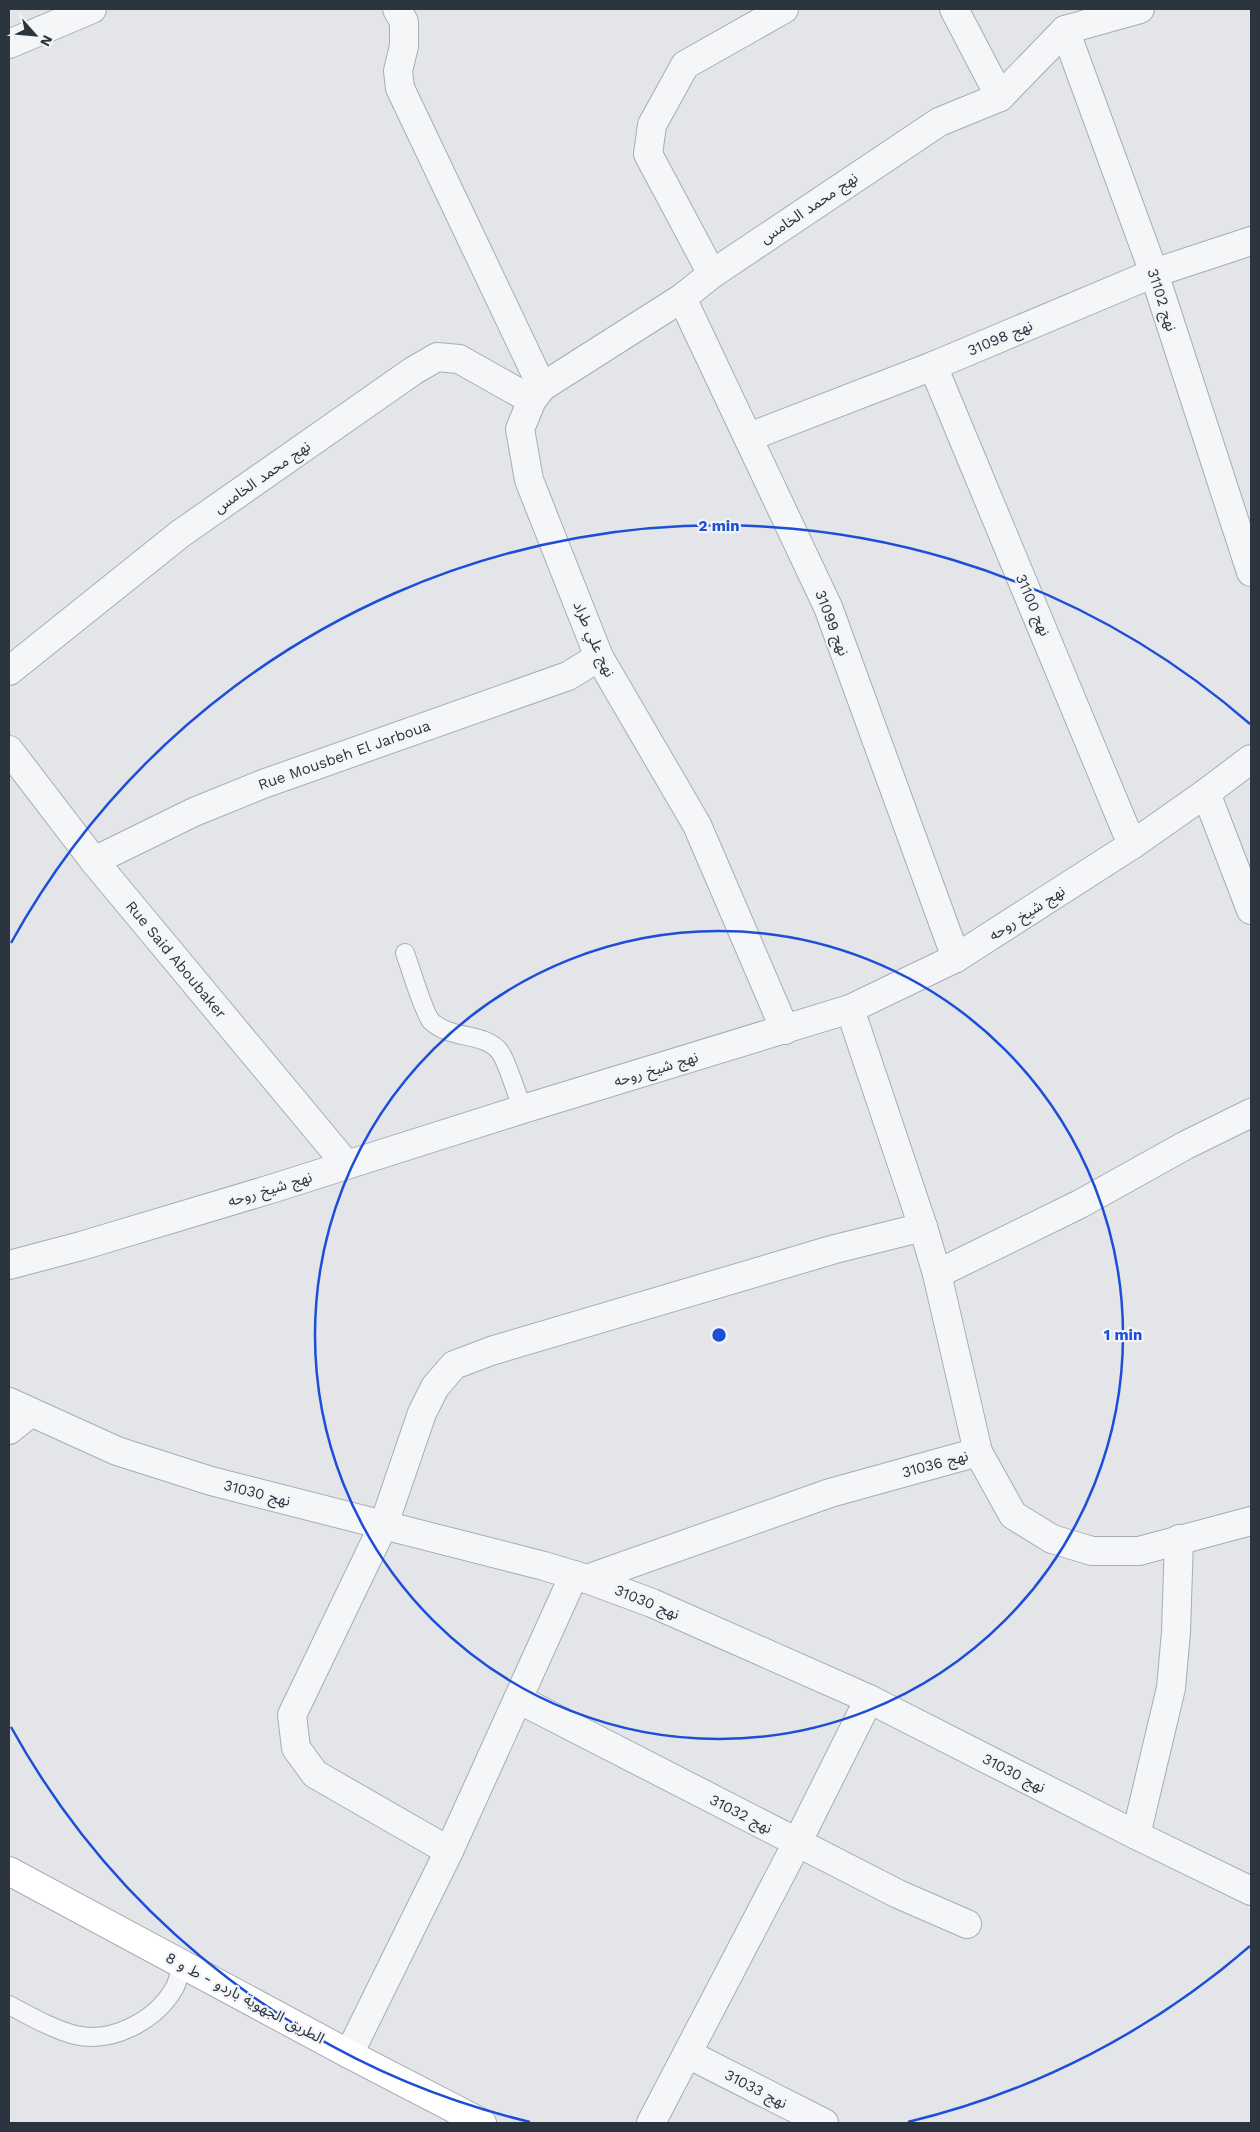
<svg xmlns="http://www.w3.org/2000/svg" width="1260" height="2132" font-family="'Work Sans','Noto Sans Arabic',sans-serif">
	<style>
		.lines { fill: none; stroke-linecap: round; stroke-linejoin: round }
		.lane-casing { stroke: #a8acb3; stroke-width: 20 }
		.street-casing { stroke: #a8acb3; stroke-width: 30 }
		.secondary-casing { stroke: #a8acb3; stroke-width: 30 }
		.lane { stroke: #f5f6f8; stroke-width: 18 }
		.street { stroke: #f5f6f8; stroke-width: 28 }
		.secondary { stroke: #fff; stroke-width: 28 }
		.ring { fill: none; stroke: #1d4ed8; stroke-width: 2.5 }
		.labels { text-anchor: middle; stroke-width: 4.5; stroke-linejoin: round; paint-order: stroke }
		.street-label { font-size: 15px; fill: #2c3440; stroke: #f2f4f7 }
		.centre { fill: #1d4ed8; stroke: #f2f4f7; stroke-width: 2.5 }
		.ring-label { font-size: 15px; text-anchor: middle; font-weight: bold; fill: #1d4ed8; stroke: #f2f4f7; stroke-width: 4.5; stroke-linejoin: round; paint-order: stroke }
	</style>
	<rect width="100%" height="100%" fill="#e3e5e9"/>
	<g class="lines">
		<defs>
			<g id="lane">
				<path d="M405,953C410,967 424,1013 431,1021C450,1040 486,1032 500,1052C507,1061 517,1096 523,1109"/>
				<path d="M9,2005C30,2016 52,2029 75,2035C112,2044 157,2020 175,1987C178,1980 180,1972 183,1965"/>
			</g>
			<g id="street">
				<path d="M397,9L404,22V46L398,71L400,88L542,387"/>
				<path d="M954,9L1000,97"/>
				<path d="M1065,30L1154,273L1251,572"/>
				<path d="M9,44L92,9"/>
				<path d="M712,274L648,154L652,125L685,65L784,9"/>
				<path d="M682,298L828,607L956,958"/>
				<path d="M933,366L1132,845"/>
				<path d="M749,437L933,366L1154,273L1251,241"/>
				<path d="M9,671L180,534L413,371L437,357L459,359L532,400"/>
				<path id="s1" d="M9,750L94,861L346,1164"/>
				<path d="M1206,793L1251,910"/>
				<path id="s2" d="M94,861L194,812L263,784L568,676L599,657"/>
				<path d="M850,1009L923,1227L937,1274L978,1452"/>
				<path d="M785,1030L697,825L599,657L529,480L520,429L532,400L542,387L682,298L712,274L939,122L1000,97L1065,30L1140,9"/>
				<path d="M9,1265L81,1246L271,1189L523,1109L850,1009L956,958L1132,845L1206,793L1251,759"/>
				<path d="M937,1274L1080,1204L1186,1145L1251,1113"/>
				<path d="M9,1402L117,1451L211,1481L544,1566L587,1579L652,1603L869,1699L1136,1835L1251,1891"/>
				<path d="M9,1430L30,1413"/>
				<path d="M587,1579L830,1493L978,1452L1013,1515L1052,1539L1092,1551H1139L1251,1521"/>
				<path d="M518,1699L898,1894L967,1924"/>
				<path d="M1136,1835L1171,1688L1176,1632L1179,1539"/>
				<path d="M449,1851L315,1774L296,1748L292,1715L384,1524L422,1413L435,1387L454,1365L491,1351L835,1249L923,1227"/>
				<path d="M349,2054L449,1851L574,1575"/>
				<path d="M688,2054L824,2123"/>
				<path d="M651,2123L797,1843L869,1699"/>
			</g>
			<path id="secondary" d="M9,1871L349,2054L482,2123"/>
		</defs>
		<use href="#lane" class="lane-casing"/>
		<use href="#street" class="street-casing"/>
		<use href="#secondary" class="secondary-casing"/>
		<use href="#lane" class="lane"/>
		<use href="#street" class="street"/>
		<use href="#secondary" class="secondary"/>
	</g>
	<g class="ring">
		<circle cx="719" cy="1335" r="404"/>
		<path d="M1250 1946A809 809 0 0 1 908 2122M530 2122A809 809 0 0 1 11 1727M11 943A809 809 0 0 1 1250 724"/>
	</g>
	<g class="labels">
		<g class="street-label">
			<text transform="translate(809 208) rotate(-34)" y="5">نهج محمد الخامس</text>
			<text transform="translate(1162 300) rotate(72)" y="5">نهج 31102</text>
			<text transform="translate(1000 338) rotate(-23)" y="5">نهج 31098</text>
			<text transform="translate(262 477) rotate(-35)" y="5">نهج محمد الخامس</text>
			<text transform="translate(1033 605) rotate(67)" y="5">نهج 31100</text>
			<text transform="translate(832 623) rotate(69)" y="5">نهج 31099</text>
			<text transform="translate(594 639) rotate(66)" y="5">نهج علي طراد</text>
			<text dy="5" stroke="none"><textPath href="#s2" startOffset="272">Rue Mousbeh El Jarboua</textPath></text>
			<text transform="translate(1027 913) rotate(-33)" y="5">نهج شيخ روحه</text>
			<text dy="5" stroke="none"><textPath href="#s1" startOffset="268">Rue Said Aboubaker</textPath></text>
			<text transform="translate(656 1069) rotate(-17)" y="5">نهج شيخ روحه</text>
			<text transform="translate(270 1189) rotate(-17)" y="5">نهج شيخ روحه</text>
			<text transform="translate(935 1464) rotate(-15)" y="5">نهج 31036</text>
			<text transform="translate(257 1493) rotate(14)" y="5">نهج 31030</text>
			<text transform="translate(647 1602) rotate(22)" y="5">نهج 31030</text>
			<text transform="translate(1014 1773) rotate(27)" y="5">نهج 31030</text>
			<text transform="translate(741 1814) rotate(27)" y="5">نهج 31032</text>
			<text transform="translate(245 1998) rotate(28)" y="5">الطريق الجهوية باردو - ط و 8</text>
			<text transform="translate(756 2089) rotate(27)" y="5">نهج 31033</text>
		</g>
	</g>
	<circle cx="719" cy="1335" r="8" class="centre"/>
	<g class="ring-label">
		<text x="719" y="531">2 min</text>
		<text x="1123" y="1340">1 min</text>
	</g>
	<rect width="1260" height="2132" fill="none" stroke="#2c3440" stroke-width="20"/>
	<g transform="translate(35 35) rotate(117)" stroke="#f2f4f7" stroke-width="4" paint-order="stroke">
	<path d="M0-4L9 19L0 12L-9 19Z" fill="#2c3440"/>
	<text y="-8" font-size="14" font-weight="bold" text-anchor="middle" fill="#2c3440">N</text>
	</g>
</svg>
